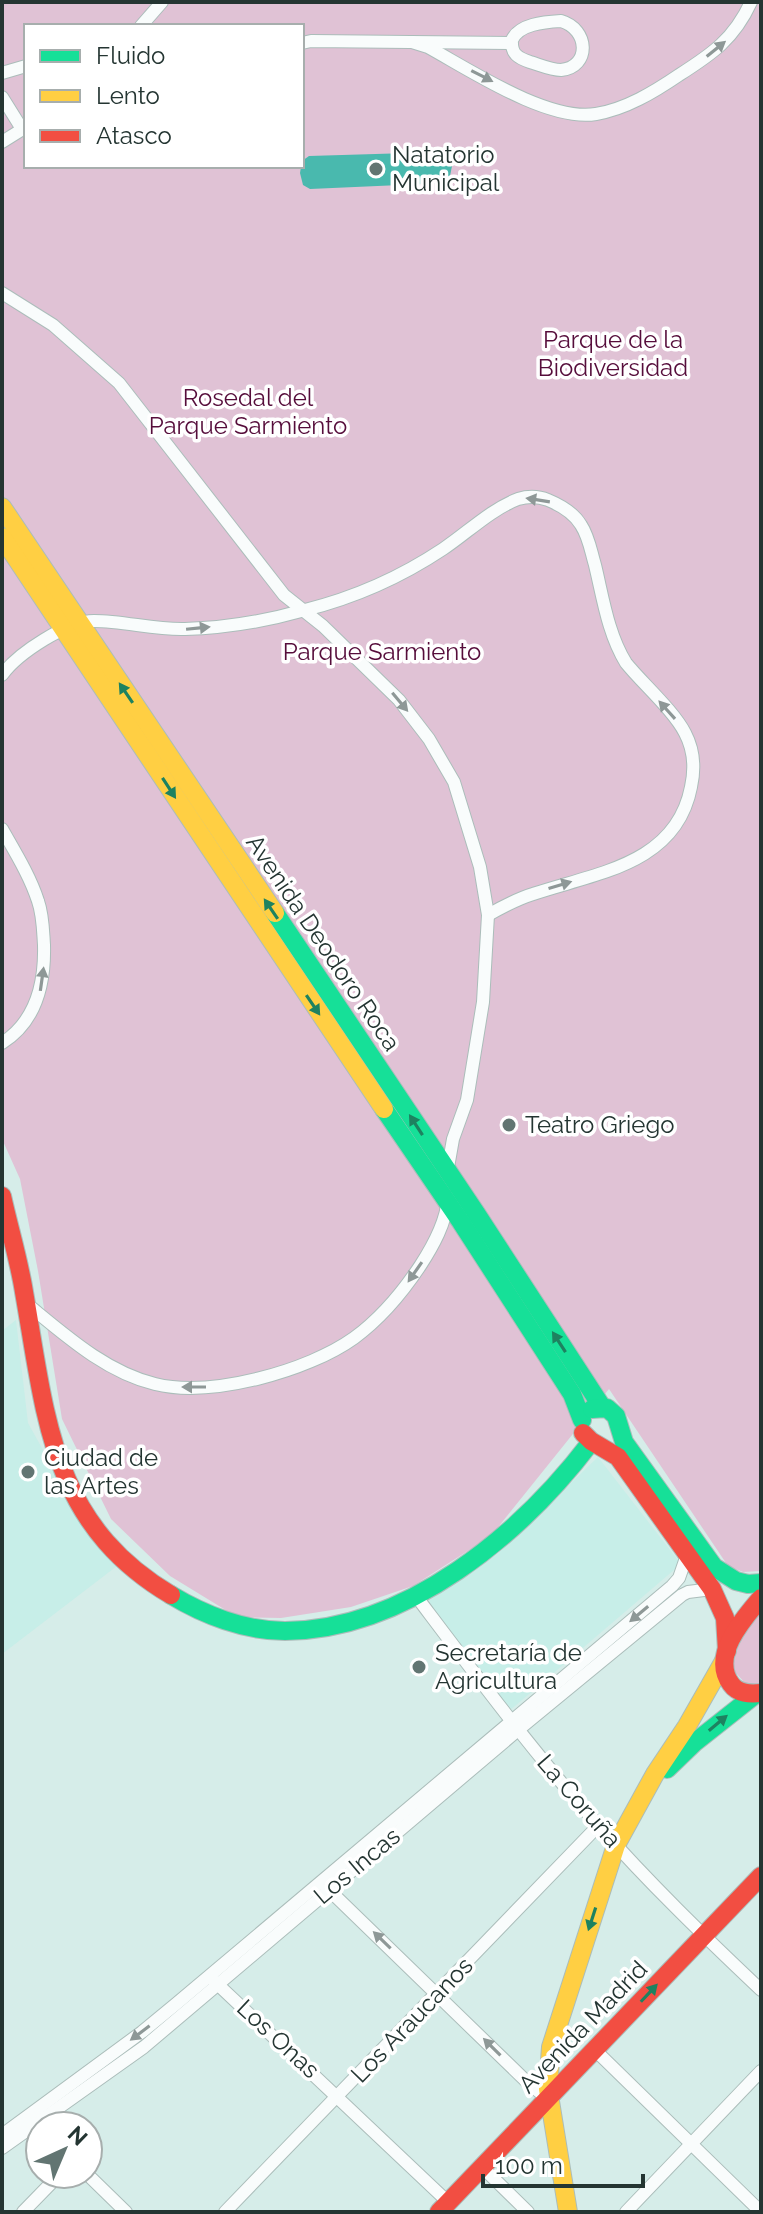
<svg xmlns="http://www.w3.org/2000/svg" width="763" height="2214" font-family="Raleway,sans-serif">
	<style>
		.built { fill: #c7eee8 }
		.green { fill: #e0c2d5; fill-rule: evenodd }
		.water { fill: #49b9ae }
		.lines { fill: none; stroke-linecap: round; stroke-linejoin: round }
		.street-casing { stroke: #abbdba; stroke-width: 14 }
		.fast-casing { stroke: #abbdba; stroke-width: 20 }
		.slow-casing { stroke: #abbdba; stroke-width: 20 }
		.jam-casing { stroke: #abbdba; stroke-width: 20 }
		.street { stroke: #f9fcfc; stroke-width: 12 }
		.fast { stroke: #16e098; stroke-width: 18 }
		.slow { stroke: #ffcf43; stroke-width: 18 }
		.jam { stroke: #f24e42; stroke-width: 18 }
		.oneway { fill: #8e9897 }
		.oneway2 { fill: #1e8260 }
		.poi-dot { fill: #627572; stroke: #fff; stroke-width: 3 }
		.labels { text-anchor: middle; stroke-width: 7; stroke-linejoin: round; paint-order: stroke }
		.poi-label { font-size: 24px; fill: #243532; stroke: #fff; text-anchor: start }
		.park-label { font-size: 24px; fill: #560d3b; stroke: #fff }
		.street-label { font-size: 24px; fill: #243532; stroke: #fff }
	</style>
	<rect width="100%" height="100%" fill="#d6ede9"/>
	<g class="built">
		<path d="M16,1320L28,1423L82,1520L117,1566L2,1654V1331Z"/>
		<path d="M598,1457L681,1564L508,1712L422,1603L497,1554Z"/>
	</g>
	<g class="green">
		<path d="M2,2H761V1571L743,1572L728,1566L609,1389L491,1536L413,1586L351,1607L281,1618L237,1617L170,1576L111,1519L62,1419L38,1271L20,1179L2,1139ZM26,26H302V166H26Z"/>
		<path d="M761,1610V1685H747L733,1670C736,1642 745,1633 761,1610Z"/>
	</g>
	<path class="water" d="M442,152L452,166L450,176L445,183L310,189L303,185L300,173L302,161L309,156Z"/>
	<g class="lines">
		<defs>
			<g id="street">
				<path d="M561,21C589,29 591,67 561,70C551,70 540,65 530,62C518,58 511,54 512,40C519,24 544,22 561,21Z"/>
				<path d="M141,26L162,2"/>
				<path d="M412,42L428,47C470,70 548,122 596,114C626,109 654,92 679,75C712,54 734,39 751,2"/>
				<path d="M302,43L311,41L511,43"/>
				<path d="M2,73L26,66"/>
				<path d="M2,97L22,129"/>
				<path d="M2,142L26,127"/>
				<path d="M2,293L53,325L119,383L284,595L323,626L399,700L429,739L454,782L480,867L488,915L483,1002L467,1100L453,1139L447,1173"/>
				<path d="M2,675C18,653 67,621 94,621C124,621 155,630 185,629C225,628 266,621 305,610C353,598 401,577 443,549C467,533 490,510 518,499C528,496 538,496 548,500C560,505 574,513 581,525C589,537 591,552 595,565C603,598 608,634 626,663C643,684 673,710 685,733C694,750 695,769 691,787C676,865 595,873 533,894C517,899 502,907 488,915"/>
				<path d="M2,829C15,852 30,876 38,901C43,915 43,930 44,945C45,983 37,1021 2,1043"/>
				<path d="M27,1304C66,1336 106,1372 155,1384C211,1398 308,1371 354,1338C380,1319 402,1293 420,1266C433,1246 446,1223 448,1199"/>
				<path d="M416,1596C475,1674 533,1752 598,1825C649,1883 705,1937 761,1990"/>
				<path d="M326,1887L527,2082L548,2099"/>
				<path d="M212,1979L448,2202"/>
				<path d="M595,2050L761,2212"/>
				<path d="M2,2135L142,2032L176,2004L672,1586L679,1578L687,1555"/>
				<path d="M2,2148L144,2047L518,1730L682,1595L688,1592L712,1589"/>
				<path d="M482,2167L528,2212"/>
				<path d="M87,2174L126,2212"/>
				<path d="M23,2212L60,2174"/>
				<path d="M225,2212L598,1826"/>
				<path d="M626,2212L761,2071"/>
			</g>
			<g id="fast">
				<path d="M275,913L476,1213L602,1407"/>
				<path d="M384,1109L461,1222L572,1394L582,1420"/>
				<path d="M592,1409L607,1408L616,1416L624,1442L714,1567L736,1581L748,1584L761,1583"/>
				<path d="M171,1595C204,1615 245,1631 285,1631C407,1630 521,1534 591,1442"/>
				<path d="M667,1769L694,1743L756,1694"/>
			</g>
			<g id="slow">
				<path d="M2,507L275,913"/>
				<path d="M2,537L384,1109"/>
				<path d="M568,2212L548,2089L551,2047L616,1845L655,1774L687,1726L724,1661"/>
			</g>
			<g id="jam">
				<path d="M2,1196C9,1228 19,1260 24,1292C46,1416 50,1523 171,1595"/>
				<path d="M583,1433L591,1441L618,1457L712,1589L725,1618L727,1651"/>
				<path d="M761,1598C743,1619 710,1656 731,1684C738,1694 750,1694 761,1693"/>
				<path d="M439,2212L761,1876"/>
			</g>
		</defs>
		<use href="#street" class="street-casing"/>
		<use href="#fast" class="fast-casing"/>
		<use href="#slow" class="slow-casing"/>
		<use href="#jam" class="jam-casing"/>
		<use href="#street" class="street"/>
		<use href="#fast" class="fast"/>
		<use href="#slow" class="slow"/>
		<use href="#jam" class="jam"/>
	</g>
	<defs><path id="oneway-solid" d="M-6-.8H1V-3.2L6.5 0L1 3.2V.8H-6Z" transform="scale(2)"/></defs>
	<g class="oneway">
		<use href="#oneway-solid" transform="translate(716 49) rotate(-39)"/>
		<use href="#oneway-solid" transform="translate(482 76) rotate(27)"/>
		<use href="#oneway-solid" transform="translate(538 500) rotate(-171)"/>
		<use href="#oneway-solid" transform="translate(198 628) rotate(-6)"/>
		<use href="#oneway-solid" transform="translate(400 702) rotate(50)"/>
		<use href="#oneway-solid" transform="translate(667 710) rotate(-132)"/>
		<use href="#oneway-solid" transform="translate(560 885) rotate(-17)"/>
		<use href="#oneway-solid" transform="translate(42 979) rotate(-82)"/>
		<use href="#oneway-solid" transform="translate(415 1272) rotate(125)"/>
		<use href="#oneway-solid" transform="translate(194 1387) rotate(-180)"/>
		<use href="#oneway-solid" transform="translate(639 1614) rotate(140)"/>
		<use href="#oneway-solid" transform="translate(382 1940) rotate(-136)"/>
		<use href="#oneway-solid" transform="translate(140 2033) rotate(143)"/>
		<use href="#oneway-solid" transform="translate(492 2047) rotate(-135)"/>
	</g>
	<g class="oneway2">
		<use href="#oneway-solid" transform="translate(126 693) rotate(-124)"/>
		<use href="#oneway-solid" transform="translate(169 788) rotate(57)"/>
		<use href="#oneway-solid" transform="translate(271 909) rotate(-124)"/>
		<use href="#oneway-solid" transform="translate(313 1005) rotate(56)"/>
		<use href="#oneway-solid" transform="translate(416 1125) rotate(-123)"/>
		<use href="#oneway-solid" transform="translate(559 1342) rotate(-123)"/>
		<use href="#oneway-solid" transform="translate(718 1723) rotate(-40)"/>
		<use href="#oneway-solid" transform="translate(592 1919) rotate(108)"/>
		<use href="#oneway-solid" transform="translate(649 1993) rotate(-47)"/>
	</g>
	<g class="poi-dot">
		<circle cx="376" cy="169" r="8"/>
		<circle cx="509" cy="1125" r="8"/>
		<circle cx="28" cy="1472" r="8"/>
		<circle cx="419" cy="1667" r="8"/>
	</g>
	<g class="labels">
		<g class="poi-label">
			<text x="392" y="163">Natatorio<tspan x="392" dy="28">Municipal</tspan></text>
			<text x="525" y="1133">Teatro Griego</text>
			<text x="44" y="1466">Ciudad de<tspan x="44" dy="28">las Artes</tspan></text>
			<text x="435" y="1661">Secretaría de<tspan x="435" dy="28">Agricultura</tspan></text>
		</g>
		<g class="park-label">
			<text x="613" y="348">Parque de la<tspan x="613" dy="28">Biodiversidad</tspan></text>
			<text x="248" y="406">Rosedal del<tspan x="248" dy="28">Parque Sarmiento</tspan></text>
			<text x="382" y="660">Parque Sarmiento</text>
		</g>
		<g class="street-label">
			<text transform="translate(323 943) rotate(56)" y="8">Avenida Deodoro Roca</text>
			<text transform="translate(579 1801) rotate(49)" y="8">La Coruña</text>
			<text transform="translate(357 1866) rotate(-40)" y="8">Los Incas</text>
			<text transform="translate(412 2020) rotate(-46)" y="8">Los Araucanos</text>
			<text transform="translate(583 2027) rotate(-46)" y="8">Avenida Madrid</text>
			<text transform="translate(278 2039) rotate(43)" y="8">Los Onas</text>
		</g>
	</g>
	<rect width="763" height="2214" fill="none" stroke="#243532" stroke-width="8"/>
	<rect x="24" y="24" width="280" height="144" fill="#ffffff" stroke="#a7aead" stroke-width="2"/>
	<rect x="40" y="50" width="40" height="12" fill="#16e098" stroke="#a7aead" stroke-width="2"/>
	<text x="96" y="64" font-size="24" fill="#243532">Fluido</text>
	<rect x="40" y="90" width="40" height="12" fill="#ffcf43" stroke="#a7aead" stroke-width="2"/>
	<text x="96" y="104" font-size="24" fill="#243532">Lento</text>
	<rect x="40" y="130" width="40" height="12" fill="#f24e42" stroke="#a7aead" stroke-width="2"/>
	<text x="96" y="144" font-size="24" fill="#243532">Atasco</text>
	<g transform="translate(64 2150) rotate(44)"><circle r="38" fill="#ffffff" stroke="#a7aead" stroke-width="2"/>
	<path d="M0-6L14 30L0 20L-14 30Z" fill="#627572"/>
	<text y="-12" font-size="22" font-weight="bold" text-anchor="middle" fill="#243532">N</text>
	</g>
	<path d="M483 2174v12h160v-12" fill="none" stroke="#243532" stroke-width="4"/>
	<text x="495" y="2174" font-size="24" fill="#243532" stroke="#ffffff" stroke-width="6" paint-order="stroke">100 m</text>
</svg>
